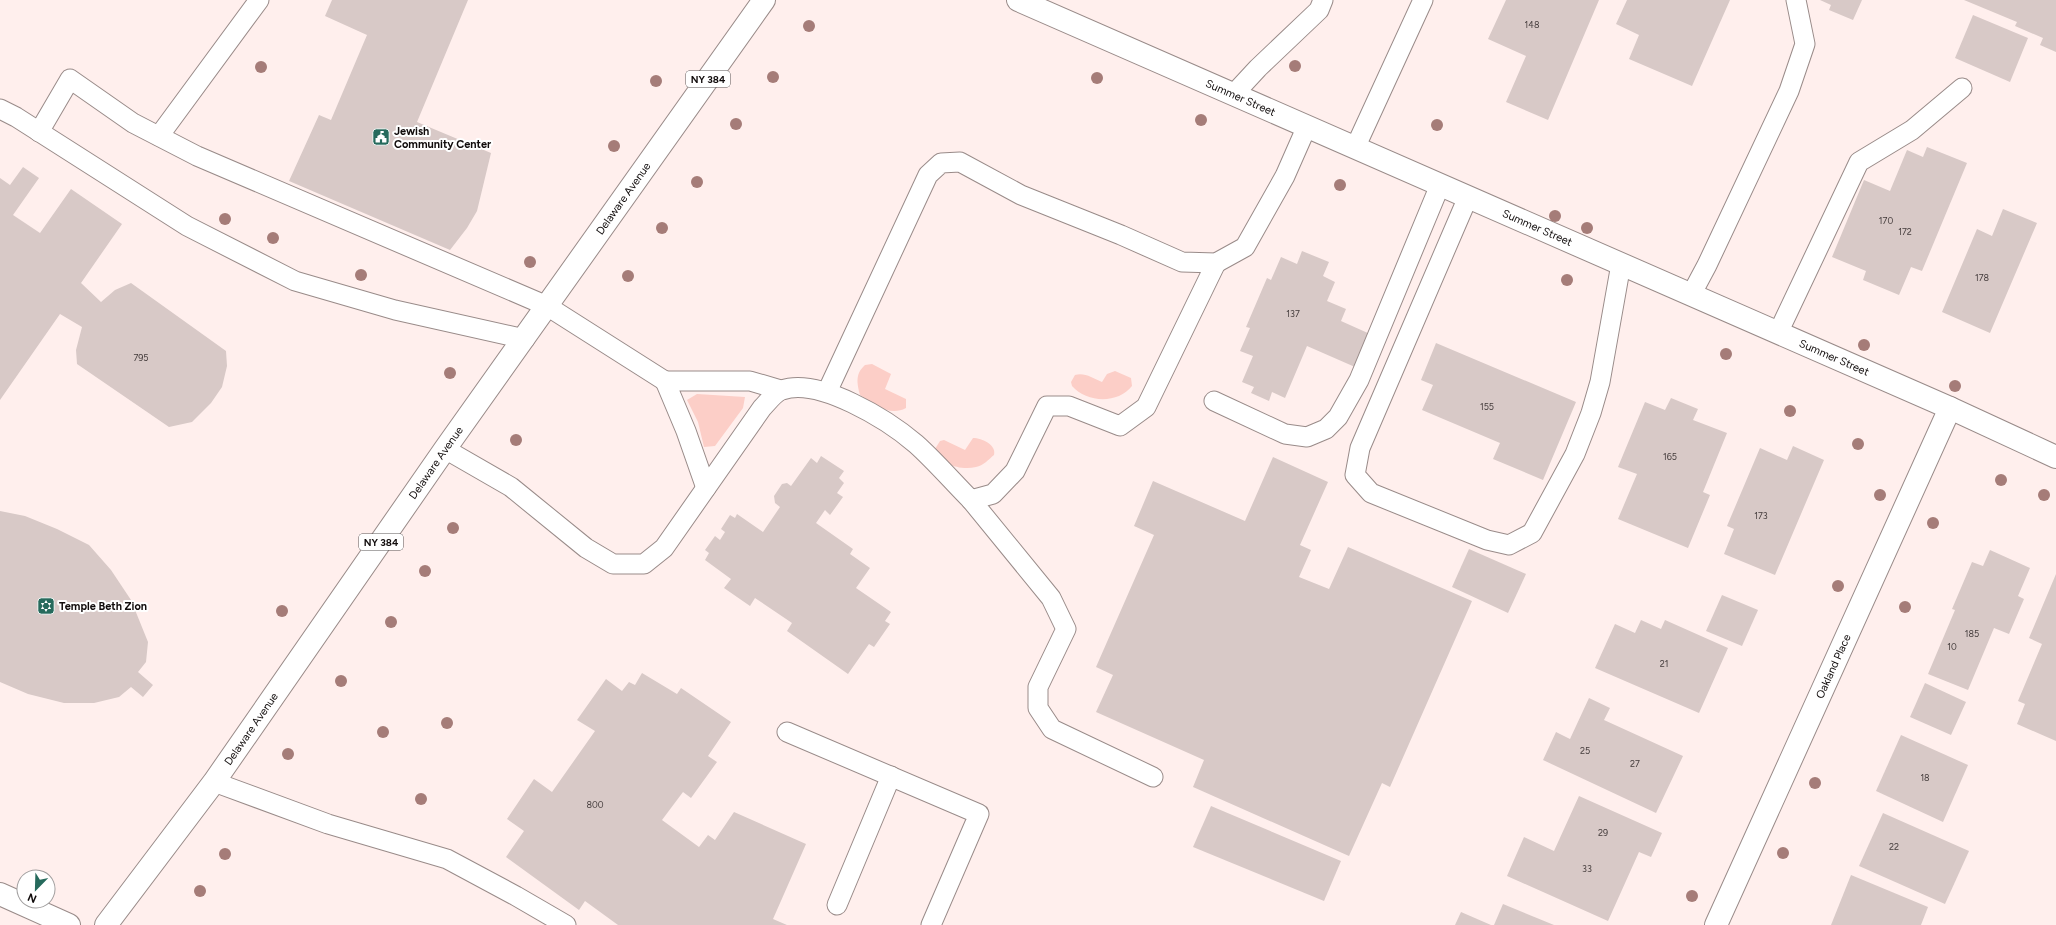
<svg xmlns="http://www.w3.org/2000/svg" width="2056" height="925" font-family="Figtree,sans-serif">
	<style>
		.green { fill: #fccec7 }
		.building { fill: #d8c9c7 }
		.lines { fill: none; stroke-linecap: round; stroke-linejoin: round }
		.service-casing { stroke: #998b89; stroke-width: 21 }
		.minor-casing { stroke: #998b89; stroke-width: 24 }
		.tertiary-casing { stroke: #998b89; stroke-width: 24 }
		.primary-casing { stroke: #998b89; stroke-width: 24 }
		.service { stroke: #fff; stroke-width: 19 }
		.minor { stroke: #fff; stroke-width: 22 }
		.tertiary { stroke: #fff; stroke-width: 22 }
		.primary { stroke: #fff; stroke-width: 22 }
		.tree { fill: #a57c78 }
		.labels { text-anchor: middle; stroke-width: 4; stroke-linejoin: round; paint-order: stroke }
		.number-label { font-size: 9px; fill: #433b3b }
		.shield { fill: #fff; stroke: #585555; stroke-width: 1 }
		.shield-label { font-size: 10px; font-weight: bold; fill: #110c0c }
		.street-label { font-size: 11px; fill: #110c0c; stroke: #fff }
		.poi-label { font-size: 11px; font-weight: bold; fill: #110c0c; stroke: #fff; text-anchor: start }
	</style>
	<rect width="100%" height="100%" fill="#ffefed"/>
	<g class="green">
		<path d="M872,364L891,374L885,389L906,399V408C889,417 875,404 860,395C857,383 855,374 865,365Z"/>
		<path d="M1115,371L1131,378L1132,386C1118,404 1087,403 1072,386L1071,382L1075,375C1084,372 1093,378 1102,382L1107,374Z"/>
		<path d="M697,394L745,397L743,408L715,446L704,447L698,422L687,400Z"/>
		<path d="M973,438C982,438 997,445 994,455C989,459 983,466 976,467C961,471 939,464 935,449L940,441L944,440L965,450Z"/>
	</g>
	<g class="building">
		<path d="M332,0H468L417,122L491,153L477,211L467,228L450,250L289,181L319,115L331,120L367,35L325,16Z"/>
		<path d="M1506,0H1599L1548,120L1506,102L1526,56L1488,39Z"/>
		<path d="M1627,0H1730L1692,86L1629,59L1639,35L1616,24Z"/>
		<path d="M1820,0H1862L1853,20L1829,10L1831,5Z"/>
		<path d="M1964,0H2056V52L2040,45L2043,38L2015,26L2017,22Z"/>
		<path d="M1973,15L2028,38L2010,82L1955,58Z"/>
		<path d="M1927,147L1967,163L1922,271L1911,267L1899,295L1863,280L1866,271L1832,257L1864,180L1890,191L1907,150L1923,157Z"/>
		<path d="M23,167L39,178L13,215L40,233L71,189L122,224L81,283L101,302L115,290L131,283L226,351L227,366L222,387L211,403L192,422L169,427L77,364L76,350L82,327L60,314L0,400V178L10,185Z"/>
		<path d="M2003,209L2037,223L1990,333L1942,312L1977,229L1992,236Z"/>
		<path d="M1302,251L1329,262L1323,276L1335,282L1327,301L1346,309L1341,321L1370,334L1355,367L1307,346L1285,398L1272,392L1269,401L1251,393L1254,387L1242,382L1253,356L1240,351L1250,328L1246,327L1267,278L1271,280L1281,257L1297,264Z"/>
		<path d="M1436,343L1576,402L1543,480L1493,459L1500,443L1422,410L1433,385L1421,380Z"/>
		<path d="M1671,398L1698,409L1693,420L1727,433L1703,492L1710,495L1688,548L1618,519L1637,474L1618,467L1645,402L1665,410Z"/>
		<path d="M1793,446L1824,460L1775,575L1724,554L1734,529L1727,526L1760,448L1787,460Z"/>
		<path d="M821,456L844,471L839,478L844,483L837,493L843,497L830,515L825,510L816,523L853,549L850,554L870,568L856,588L891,612L885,621L890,624L874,647L869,644L848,674L787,631L792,623L755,598L750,606L724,588L731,579L705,560L709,553L705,550L715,536L720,540L725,532L721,529L730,515L735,518L737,514L763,532L780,507L775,503L774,496L782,484L787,483L791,486L811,458L817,463Z"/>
		<path d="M1273,457L1328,482L1300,545L1311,550L1299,577L1329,589L1348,547L1472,601L1390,787L1382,783L1349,856L1193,787L1204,760L1096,712L1113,675L1096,667L1154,535L1134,526L1153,481L1245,521Z"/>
		<path d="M0,511L25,516L57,529L89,545L111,570L131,600L148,642L146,662L138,672L153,685L143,697L131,687L119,697L94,703H64L28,694L0,682Z"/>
		<path d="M1469,549L1526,574L1508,613L1452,587Z"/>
		<path d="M1990,550L2030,568L2018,596L2024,599L2009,634L1994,628L1968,690L1928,674L1955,610L1952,609L1972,562L1983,566Z"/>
		<path d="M2056,574V741L2017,724L2025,704L2018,701L2042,644L2029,638Z"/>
		<path d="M1722,595L1758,610L1742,646L1706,631Z"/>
		<path d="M1641,620L1661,629L1665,620L1728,648L1699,713L1595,668L1615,624L1635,633Z"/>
		<path d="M642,673L677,694L681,688L731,722L708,756L717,762L691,798L683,792L662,820L699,847L708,835L715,840L734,812L806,844L773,919L787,925H618L585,901L579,910L506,857L524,831L507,819L534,779L552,792L595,731L577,720L606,679L622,691L629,682L635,685Z"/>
		<path d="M1925,683L1966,702L1951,735L1910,717Z"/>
		<path d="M1589,698L1610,708L1604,720L1683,756L1656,813L1543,760L1556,732L1570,739Z"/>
		<path d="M1901,735L1968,765L1943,822L1876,791Z"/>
		<path d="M1579,796L1662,833L1651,857L1639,852L1608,921L1507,876L1524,837L1554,851Z"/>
		<path d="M1211,806L1341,861L1324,901L1193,847Z"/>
		<path d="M1883,813L1969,851L1945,904L1859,866Z"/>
		<path d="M1851,875L1928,907L1921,925H1831Z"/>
		<path d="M1503,904L1554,925H1494Z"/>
		<path d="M1461,912L1491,925H1455Z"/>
	</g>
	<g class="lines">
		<defs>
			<g id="service">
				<path d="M1233,95L1258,68L1319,10L1323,0"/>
				<path d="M0,109L16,117L187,226L295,281L395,310L525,339"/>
				<path d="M39,132L70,79L133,123L197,156L547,306L665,381"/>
				<path d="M159,136L259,0"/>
				<path d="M1355,148L1423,0"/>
				<path d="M1468,197L1360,448L1355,475L1371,493L1487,540L1509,545L1532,533L1575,454L1591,413L1600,382L1621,264"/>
				<path d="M1691,295L1707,265L1789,91L1805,44L1796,0"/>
				<path d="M1778,333L1859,162L1912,130L1962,88"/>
				<path d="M827,392L928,175L941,163L960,162L1021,195L1121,235L1182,262L1216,263L1245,247L1285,176L1307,126"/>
				<path d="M1214,401L1285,434L1307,437L1326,429L1338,417L1359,380L1440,185"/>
				<path d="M445,449L511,487L586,548L613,564H644L664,548L762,408C767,403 775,392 782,390C819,377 888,420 916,444C935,461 953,482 971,500L993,494L1015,471L1047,406H1069L1120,426L1146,407L1216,263"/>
				<path d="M706,488L686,431L665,381H750L781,390"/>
				<path d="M971,500L1051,598L1066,629L1038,687V708L1052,729L1153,777"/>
				<path d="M787,732L979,814L931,925"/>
				<path d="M214,782L328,824L447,859L516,896L566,925"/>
				<path d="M837,905L891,776"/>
			</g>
			<g id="minor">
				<path d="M0,894L69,925"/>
				<path id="s1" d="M1716,925L1950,408"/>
			</g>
			<g id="tertiary">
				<path id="s2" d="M1018,0L1950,408L2056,457"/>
			</g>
			<g id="primary">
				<path id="s3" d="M106,925L214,782L445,449L764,0"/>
			</g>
		</defs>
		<use href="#service" class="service-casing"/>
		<use href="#minor" class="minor-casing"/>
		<use href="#tertiary" class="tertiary-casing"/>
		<use href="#primary" class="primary-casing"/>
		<use href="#service" class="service"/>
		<use href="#minor" class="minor"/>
		<use href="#tertiary" class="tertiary"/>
		<use href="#primary" class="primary"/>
	</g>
	<g class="tree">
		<circle cx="809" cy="26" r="6"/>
		<circle cx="1295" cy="66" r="6"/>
		<circle cx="261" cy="67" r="6"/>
		<circle cx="773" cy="77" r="6"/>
		<circle cx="1097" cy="78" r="6"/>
		<circle cx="656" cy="81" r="6"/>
		<circle cx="1201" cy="120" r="6"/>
		<circle cx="736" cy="124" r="6"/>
		<circle cx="1437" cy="125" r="6"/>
		<circle cx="614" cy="146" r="6"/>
		<circle cx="697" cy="182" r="6"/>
		<circle cx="1340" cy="185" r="6"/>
		<circle cx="1555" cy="216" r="6"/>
		<circle cx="225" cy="219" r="6"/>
		<circle cx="662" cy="228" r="6"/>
		<circle cx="1587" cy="228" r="6"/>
		<circle cx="273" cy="238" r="6"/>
		<circle cx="530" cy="262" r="6"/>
		<circle cx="361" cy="275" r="6"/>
		<circle cx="628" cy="276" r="6"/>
		<circle cx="1567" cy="280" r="6"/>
		<circle cx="1864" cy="345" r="6"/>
		<circle cx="1726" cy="354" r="6"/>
		<circle cx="450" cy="373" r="6"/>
		<circle cx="1955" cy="386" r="6"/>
		<circle cx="1790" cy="411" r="6"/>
		<circle cx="516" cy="440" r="6"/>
		<circle cx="1858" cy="444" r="6"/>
		<circle cx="2001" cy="480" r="6"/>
		<circle cx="1880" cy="495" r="6"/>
		<circle cx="2044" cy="495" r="6"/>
		<circle cx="1933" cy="523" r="6"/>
		<circle cx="453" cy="528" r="6"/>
		<circle cx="425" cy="571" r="6"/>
		<circle cx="1838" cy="586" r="6"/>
		<circle cx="1905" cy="607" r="6"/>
		<circle cx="282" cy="611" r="6"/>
		<circle cx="391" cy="622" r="6"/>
		<circle cx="341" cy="681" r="6"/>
		<circle cx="447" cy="723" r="6"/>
		<circle cx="383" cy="732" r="6"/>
		<circle cx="288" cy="754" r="6"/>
		<circle cx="1815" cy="783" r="6"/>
		<circle cx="421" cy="799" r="6"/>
		<circle cx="1783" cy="853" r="6"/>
		<circle cx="225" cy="854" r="6"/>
		<circle cx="200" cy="891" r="6"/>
		<circle cx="1692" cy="896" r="6"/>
	</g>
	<defs>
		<symbol id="civic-square" viewBox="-11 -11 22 22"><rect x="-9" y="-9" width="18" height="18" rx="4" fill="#266a5c" stroke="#fff"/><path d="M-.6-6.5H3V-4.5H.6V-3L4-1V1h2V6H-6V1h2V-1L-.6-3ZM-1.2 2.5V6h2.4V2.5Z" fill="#fff"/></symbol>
		<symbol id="synagogue-square" viewBox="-11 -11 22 22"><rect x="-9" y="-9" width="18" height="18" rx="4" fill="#266a5c" stroke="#fff"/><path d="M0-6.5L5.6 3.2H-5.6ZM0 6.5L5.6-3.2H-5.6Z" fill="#fff"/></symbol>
	</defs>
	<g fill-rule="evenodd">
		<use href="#civic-square" x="371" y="127" width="20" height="20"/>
		<use href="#synagogue-square" x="36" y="596" width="20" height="20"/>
	</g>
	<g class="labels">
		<g class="number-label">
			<text x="1532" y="28">148</text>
			<text x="1886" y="224">170</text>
			<text x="1905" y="235">172</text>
			<text x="1982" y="281">178</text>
			<text x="1293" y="317">137</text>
			<text x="141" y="361">795</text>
			<text x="1487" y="410">155</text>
			<text x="1670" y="460">165</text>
			<text x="1761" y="519">173</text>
			<text x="1972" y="637">185</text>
			<text x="1952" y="650">10</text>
			<text x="1664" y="667">21</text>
			<text x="1585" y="754">25</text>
			<text x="1635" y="767">27</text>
			<text x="1925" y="781">18</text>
			<text x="595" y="808">800</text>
			<text x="1603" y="836">29</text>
			<text x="1894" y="850">22</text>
			<text x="1587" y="872">33</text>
		</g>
		<g class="shield">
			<rect x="686" y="71" width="44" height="16" rx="3"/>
			<rect x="359" y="534" width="44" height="16" rx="3"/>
		</g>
		<g class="shield-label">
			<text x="708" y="83">NY 384</text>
			<text x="381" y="546">NY 384</text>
		</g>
		<g class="street-label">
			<text dy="4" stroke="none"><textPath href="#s2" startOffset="243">Summer Street</textPath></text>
			<text dy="4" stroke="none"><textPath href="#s3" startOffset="892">Delaware Avenue</textPath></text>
			<text dy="4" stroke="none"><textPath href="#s2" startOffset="567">Summer Street</textPath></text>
			<text dy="4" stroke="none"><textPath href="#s2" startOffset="891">Summer Street</textPath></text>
			<text dy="4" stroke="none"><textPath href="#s3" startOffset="568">Delaware Avenue</textPath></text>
			<text dy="4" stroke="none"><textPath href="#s1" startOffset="284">Oakland Place</textPath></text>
			<text dy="4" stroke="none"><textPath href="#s3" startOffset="244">Delaware Avenue</textPath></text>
		</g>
		<g class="poi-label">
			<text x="394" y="135">Jewish<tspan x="394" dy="13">Community Center</tspan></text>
			<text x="59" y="610">Temple Beth Zion</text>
		</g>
	</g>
	<g transform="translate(36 889) rotate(203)"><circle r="19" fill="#ffffff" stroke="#a09e9e"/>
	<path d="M0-3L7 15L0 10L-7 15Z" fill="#266a5c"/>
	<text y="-6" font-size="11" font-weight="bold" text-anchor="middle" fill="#110c0c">N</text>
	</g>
</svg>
